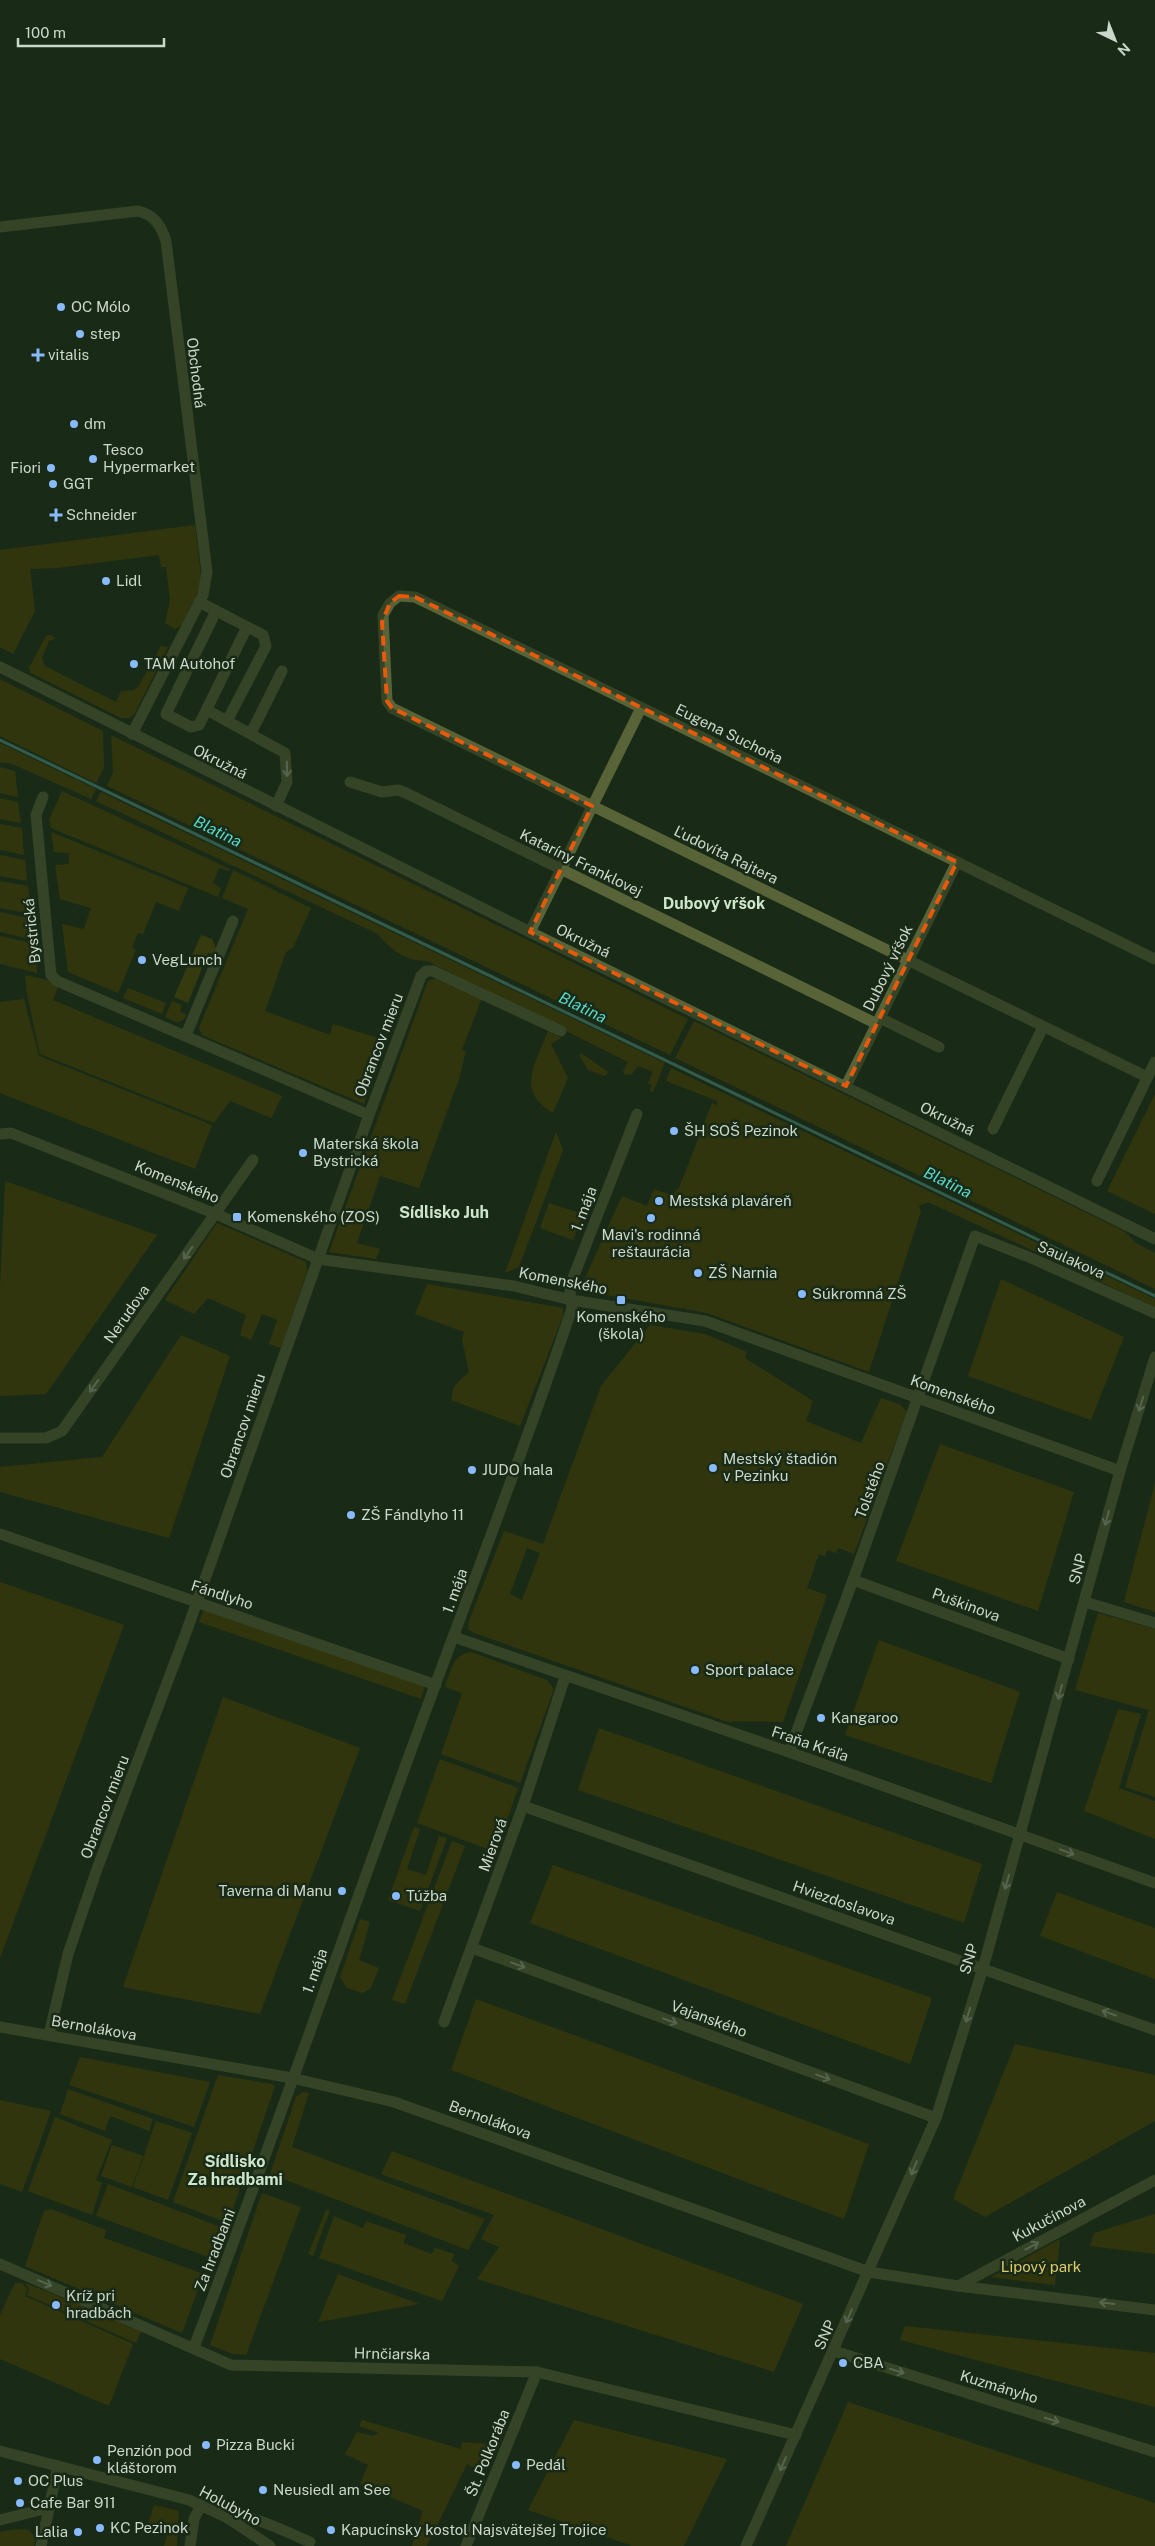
<svg xmlns="http://www.w3.org/2000/svg" width="1155" height="2546" font-family="'Public Sans',sans-serif">
	<style>
		.green { fill: #4c4000; fill-rule: evenodd }
		.forest { fill: #584c06 }
		.lines { fill: none; stroke-linecap: round; stroke-linejoin: round }
		.stream { stroke: #51958c; stroke-width: 3 }
		.street { stroke: #586338; stroke-width: 11 }
		.oneway { stroke: #9da990 }
		.marked { fill: none; stroke: #e8590c; stroke-width: 4; stroke-dasharray: 10 6; stroke-linejoin: round }
		.poi-dot { fill: #88bafc; stroke: #192b17; stroke-width: 2 }
		.labels { text-anchor: middle; stroke-width: 5; stroke-linejoin: round; paint-order: stroke }
		.poi-label { font-size: 15px; fill: #cbd7ca; stroke: #192b17; text-anchor: start }
		.street-label { font-size: 15px; fill: #cbd7ca; stroke: #192b17 }
		.park-label { font-size: 15px; fill: #dcc96f; stroke: #192b17 }
		.water-label { font-size: 16px; font-style: italic; fill: #5ad8ce; stroke: #192b17 }
		.neighbourhood-label { font-size: 16px; font-weight: bold; fill: #cee6cb; stroke: #192b17 }
	</style>
	<rect width="100%" height="100%" fill="#192b17"/>
	<g class="green">
		<path d="M195,525L201,576L200,587L182,625L175,629L165,623L170,600L166,567H161L159,555L57,568L30,569L35,611L13,654L0,647V550Z"/>
		<path d="M52,635L55,639L49,641L42,658L45,666L116,702L121,691L133,690L138,687L161,646L168,647L135,713L129,718H121L31,673L28,665L30,666L46,636Z"/>
		<path d="M0,679L103,731L104,768L96,783L0,736Z"/>
		<path d="M111,735L688,1019L670,1055L107,786L113,772Z"/>
		<path d="M0,743L96,789L91,799L10,763H0Z"/>
		<path d="M0,767L15,771L18,797L0,793Z"/>
		<path d="M62,791L230,869L229,871L219,868L213,883L221,888L218,897L51,828L49,820Z"/>
		<path d="M101,792L665,1063L653,1092L650,1091L652,1085L648,1083L653,1072L638,1066L632,1074L625,1075L623,1071L628,1062L427,961C405,961 391,950 378,934L96,801Z"/>
		<path d="M0,798L18,802L21,823L0,819Z"/>
		<path d="M0,824L22,828L24,855L0,850Z"/>
		<path d="M51,832L188,888L179,911L156,902L143,934L138,933L132,948L136,950L118,993L68,972L62,924L84,929L91,908L60,899L55,865L69,864V853L54,852Z"/>
		<path d="M0,855L25,860L27,881L0,876Z"/>
		<path d="M233,870L311,908L293,948L286,952L265,1011L330,1035L333,1024L378,1038L384,1042L364,1104L202,1035L199,1028L248,909L222,898Z"/>
		<path d="M0,881L28,886L31,914L0,908Z"/>
		<path d="M0,912L32,919L34,940L0,932Z"/>
		<path d="M0,936L35,944L37,973L0,964Z"/>
		<path d="M25,975L47,980L58,987L53,1000L282,1096L271,1118L230,1101L214,1123L40,1054L27,994Z"/>
		<path d="M437,978L482,998L462,1050L466,1051L459,1079L419,1188L380,1176L357,1243L380,1249L376,1259L329,1252L428,981Z"/>
		<path d="M128,988L166,1003L162,1014L123,998Z"/>
		<path d="M24,999L39,1056L212,1125L195,1169L0,1093V1002Z"/>
		<path d="M172,1001L182,1005L180,1012L187,1015L182,1021L176,1022L165,1017Z"/>
		<path d="M694,1021L1124,1231L1136,1243L1155,1253V1289L675,1058Z"/>
		<path d="M548,1031L561,1038L551,1044L568,1078L553,1113C515,1090 536,1064 548,1031Z"/>
		<path d="M581,1053L607,1071V1074L604,1076L588,1070L579,1055Z"/>
		<path d="M671,1068L1155,1299V1307L928,1202L919,1206L921,1211L869,1372L707,1313L607,1295L582,1285L622,1196L647,1206L654,1189L671,1195L679,1188L712,1103L717,1105V1101L666,1081Z"/>
		<path d="M1155,1094V1214L1107,1191Z"/>
		<path d="M556,1132L563,1150L519,1267L505,1273Z"/>
		<path d="M5,1181L157,1235L46,1394L0,1396V1287Z"/>
		<path d="M549,1203L583,1214L573,1240L540,1228Z"/>
		<path d="M217,1223L306,1262L307,1272L281,1348L269,1344L277,1320L262,1314L251,1340L240,1335L246,1315L208,1298L194,1314L165,1300Z"/>
		<path d="M1001,1279L1124,1337L1091,1420L968,1376Z"/>
		<path d="M427,1284L563,1308V1316L520,1426L451,1400L454,1386L469,1372L462,1339L464,1332L415,1314Z"/>
		<path d="M650,1325L705,1334L747,1352L745,1358L813,1401L806,1421L861,1443L881,1398L899,1404L907,1411L854,1554L838,1548L836,1553L827,1550L825,1556L819,1554L807,1588L827,1595L783,1722L732,1721L731,1723L474,1633L468,1629L469,1621L504,1531L543,1544L601,1386ZM527,1548L540,1553L522,1600L510,1594Z"/>
		<path d="M181,1335L230,1356L169,1538L0,1492V1467L102,1457Z"/>
		<path d="M940,1444L1074,1492L1038,1611L896,1561Z"/>
		<path d="M1155,1483V1612L1124,1602Z"/>
		<path d="M0,1582L124,1625L0,1958Z"/>
		<path d="M204,1609L425,1686L421,1699L199,1622Z"/>
		<path d="M1098,1613L1155,1629V1797L1125,1787L1149,1710L1075,1690Z"/>
		<path d="M879,1640L1020,1692L991,1783L845,1735Z"/>
		<path d="M471,1652L547,1680L554,1689L520,1783L441,1754L462,1693L445,1687C450,1672 453,1654 471,1652Z"/>
		<path d="M223,1697L360,1748L260,2014L123,1987Z"/>
		<path d="M1118,1709L1141,1714L1119,1788L1155,1801V1839L1084,1811Z"/>
		<path d="M599,1728L982,1864L964,1923L578,1790Z"/>
		<path d="M440,1759L518,1788L496,1852L417,1823Z"/>
		<path d="M414,1827L420,1829L407,1869L426,1875L439,1836L447,1838L420,1911L388,1900Z"/>
		<path d="M452,1841L465,1846L405,2004L392,2000Z"/>
		<path d="M553,1865L932,1998L910,2064L530,1923Z"/>
		<path d="M1057,1892L1155,1928V1979L1040,1936Z"/>
		<path d="M360,1919L370,1922L359,1960L379,1968L371,1988L363,1993L347,1988L340,1977Z"/>
		<path d="M476,1999L869,2144L844,2219L451,2070Z"/>
		<path d="M1015,2044L1155,2075V2121L985,2217L953,2199Z"/>
		<path d="M80,2057L210,2082L194,2127L69,2085Z"/>
		<path d="M218,2075L272,2084L275,2086L228,2223L173,2202Z"/>
		<path d="M68,2089L153,2119L149,2131L110,2116L105,2131L60,2114Z"/>
		<path d="M303,2092L309,2093L292,2147L485,2219L468,2250L270,2174L296,2097Z"/>
		<path d="M0,2100L51,2111L22,2192L0,2184Z"/>
		<path d="M55,2117L112,2140L96,2180L102,2183L92,2215L28,2191Z"/>
		<path d="M156,2121L192,2133L168,2200L133,2187Z"/>
		<path d="M112,2145L143,2156L132,2187L101,2176Z"/>
		<path d="M392,2151L803,2304L774,2372L477,2279L499,2247L481,2239L494,2215L381,2174Z"/>
		<path d="M108,2184L226,2229L216,2255L211,2258L96,2216Z"/>
		<path d="M262,2193L301,2207L246,2355L233,2354L210,2345Z"/>
		<path d="M51,2209L106,2230L104,2238L204,2274L182,2333L25,2266L44,2211Z"/>
		<path d="M326,2210H330L313,2256L308,2254Z"/>
		<path d="M1155,2214V2254L1090,2246L1094,2233Z"/>
		<path d="M334,2216L363,2228L366,2221L406,2235L403,2243L432,2254L435,2248L454,2254L452,2261L459,2266L442,2301L319,2258Z"/>
		<path d="M1060,2239L1055,2285L991,2277Z"/>
		<path d="M338,2274L419,2304L318,2322Z"/>
		<path d="M15,2283H22L27,2289L25,2296L133,2344L109,2406L0,2359V2315Z"/>
		<path d="M25,2283L142,2329L136,2343L27,2295L29,2289Z"/>
		<path d="M905,2326L1155,2353V2407L900,2340Z"/>
		<path d="M848,2402L1155,2503V2546H786Z"/>
		<path d="M362,2420L461,2449L462,2442L490,2444L474,2468L467,2464L427,2546H412L423,2511L360,2484L368,2465L345,2454L357,2432L373,2436L379,2433L359,2426Z"/>
		<path d="M574,2420L727,2459L684,2546H633L528,2510Z"/>
		<path d="M154,2505L179,2511L177,2546H164L167,2536L162,2529L148,2524Z"/>
		<path d="M17,2529L29,2530L35,2538L34,2546H0V2532Z"/>
	</g>
	<path class="forest" d="M201,935L212,939L216,949L215,955L208,953L188,1003L174,997Z"/>
	<g class="lines">
		<path class="stream" d="M0,740L1155,1296"/>
		<g class="street">
			<path d="M0,227L138,211C155,215 161,226 166,241L207,572L203,595L132,734"/>
			<path d="M199,602L263,635L266,646L227,721"/>
			<path d="M216,611L166,714L191,727L199,725L247,627"/>
			<path d="M0,667L530,932L1155,1239"/>
			<path d="M207,710L285,753L287,782L276,806"/>
			<path d="M251,733L282,671"/>
			<path d="M350,782L382,792L398,790L406,793L877,1024"/>
			<path d="M43,797L36,815L51,975L57,981L369,1115"/>
			<path d="M530,932L641,708"/>
			<path d="M880,1018L939,1047"/>
			<path d="M186,1035L233,921"/>
			<path d="M1147,1077L392,708L387,701L383,615L390,603L399,596L415,597L1155,959"/>
			<path d="M846,1086L957,862"/>
			<path d="M993,1129L1043,1027"/>
			<path d="M0,1134L11,1133L216,1214L318,1259L514,1286L571,1300L705,1321L1120,1471"/>
			<path d="M1097,1181L1155,1062"/>
			<path d="M0,1438H46L62,1431L253,1160"/>
			<path d="M0,1534L436,1685"/>
			<path d="M853,1580L1069,1659"/>
			<path d="M1085,1602L1155,1623"/>
			<path d="M454,1637L789,1752L1155,1883"/>
			<path d="M789,1752L853,1580L975,1236L1031,1258L1155,1313"/>
			<path d="M523,1806L1155,2030"/>
			<path d="M472,1948L936,2118"/>
			<path d="M444,2022L523,1806L565,1677"/>
			<path d="M0,2027L292,2078L394,2102L869,2272L958,2286L1155,2310"/>
			<path d="M49,2035L68,1954L97,1869L187,1630L369,1115L421,976L426,971H433L561,1031"/>
			<path d="M0,2264L231,2365L537,2372L796,2435"/>
			<path d="M958,2286L1155,2180"/>
			<path d="M194,2347C266,2159 332,1968 401,1778C458,1621 519,1466 572,1308L570,1292L571,1283L637,1114"/>
			<path d="M834,2351L1155,2452"/>
			<path d="M0,2451L189,2500L226,2517L270,2546"/>
			<path d="M226,2517C248,2511 288,2533 310,2542"/>
			<path d="M0,2520L48,2508"/>
			<path d="M41,2546L58,2466"/>
			<path d="M190,2546L194,2519L201,2505"/>
			<path d="M466,2546L537,2372"/>
			<path d="M746,2546L936,2118L983,1968L1120,1471L1155,1357"/>
		</g>
	</g>
	<defs><path id="oneway-shaft" d="M-6 0H5M1.5-3L5.5 0L1.5 3" fill="none" stroke-width="1.6" stroke-linecap="round" stroke-linejoin="round" transform="scale(1.25)"/></defs>
	<g class="oneway">
		<use href="#oneway-shaft" transform="translate(287 769) rotate(89)"/>
		<use href="#oneway-shaft" transform="translate(188 1253) rotate(125)"/>
		<use href="#oneway-shaft" transform="translate(94 1386) rotate(125)"/>
		<use href="#oneway-shaft" transform="translate(1141 1404) rotate(107)"/>
		<use href="#oneway-shaft" transform="translate(1107 1518) rotate(105)"/>
		<use href="#oneway-shaft" transform="translate(1060 1692) rotate(105)"/>
		<use href="#oneway-shaft" transform="translate(1067 1852) rotate(20)"/>
		<use href="#oneway-shaft" transform="translate(1007 1882) rotate(106)"/>
		<use href="#oneway-shaft" transform="translate(518 1965) rotate(20)"/>
		<use href="#oneway-shaft" transform="translate(1109 2013) rotate(-160)"/>
		<use href="#oneway-shaft" transform="translate(968 2015) rotate(107)"/>
		<use href="#oneway-shaft" transform="translate(670 2021) rotate(20)"/>
		<use href="#oneway-shaft" transform="translate(823 2077) rotate(20)"/>
		<use href="#oneway-shaft" transform="translate(914 2168) rotate(113)"/>
		<use href="#oneway-shaft" transform="translate(1032 2246) rotate(-28)"/>
		<use href="#oneway-shaft" transform="translate(45 2283) rotate(23)"/>
		<use href="#oneway-shaft" transform="translate(1107 2303) rotate(-173)"/>
		<use href="#oneway-shaft" transform="translate(849 2316) rotate(114)"/>
		<use href="#oneway-shaft" transform="translate(897 2371) rotate(17)"/>
		<use href="#oneway-shaft" transform="translate(1052 2420) rotate(17)"/>
		<use href="#oneway-shaft" transform="translate(783 2464) rotate(114)"/>
	</g>
	<path d="M0 0H1155V2546H0ZM399,596L415,597L957,862L846,1086L530,932L592,806L392,708L387,701L382,622L390,603Z" fill="#192b17" fill-opacity=".55" fill-rule="evenodd"/>
	<path class="marked" d="M399,596L415,597L957,862L846,1086L530,932L592,806L392,708L387,701L382,622L390,603Z"/>
	<g class="poi-dot">
		<circle cx="61" cy="307" r="5"/>
		<circle cx="80" cy="334" r="5"/>
		<path d="M35.5 347.5h5v5h5v5h-5v5h-5v-5h-5v-5h5z"/>
		<circle cx="74" cy="424" r="5"/>
		<circle cx="93" cy="459" r="5"/>
		<circle cx="51" cy="468" r="5"/>
		<circle cx="53" cy="484" r="5"/>
		<path d="M53.5 507.5h5v5h5v5h-5v5h-5v-5h-5v-5h5z"/>
		<circle cx="106" cy="581" r="5"/>
		<circle cx="134" cy="664" r="5"/>
		<circle cx="142" cy="960" r="5"/>
		<circle cx="674" cy="1131" r="5"/>
		<circle cx="303" cy="1153" r="5"/>
		<circle cx="659" cy="1201" r="5"/>
		<rect x="232" y="1212" width="10" height="10" rx="2.5"/>
		<circle cx="651" cy="1218" r="5"/>
		<circle cx="698" cy="1273" r="5"/>
		<circle cx="802" cy="1294" r="5"/>
		<rect x="616" y="1295" width="10" height="10" rx="2.5"/>
		<circle cx="713" cy="1468" r="5"/>
		<circle cx="472" cy="1470" r="5"/>
		<circle cx="351" cy="1515" r="5"/>
		<circle cx="695" cy="1670" r="5"/>
		<circle cx="821" cy="1718" r="5"/>
		<circle cx="342" cy="1891" r="5"/>
		<circle cx="396" cy="1896" r="5"/>
		<circle cx="56" cy="2305" r="5"/>
		<circle cx="843" cy="2363" r="5"/>
		<circle cx="206" cy="2445" r="5"/>
		<circle cx="97" cy="2460" r="5"/>
		<circle cx="516" cy="2465" r="5"/>
		<circle cx="18" cy="2481" r="5"/>
		<circle cx="263" cy="2490" r="5"/>
		<circle cx="20" cy="2503" r="5"/>
		<circle cx="100" cy="2528" r="5"/>
		<circle cx="331" cy="2530" r="5"/>
		<circle cx="78" cy="2532" r="5"/>
	</g>
	<g class="labels">
		<g class="poi-label">
			<text x="71" y="312">OC Mólo</text>
			<text x="90" y="339">step</text>
			<text x="48" y="360">vitalis</text>
			<text x="84" y="429">dm</text>
			<text x="103" y="455">Tesco<tspan x="103" dy="17">Hypermarket</tspan></text>
			<text x="41" y="473" text-anchor="end">Fiori</text>
			<text x="63" y="489">GGT</text>
			<text x="66" y="520">Schneider</text>
			<text x="116" y="586">Lidl</text>
			<text x="144" y="669">TAM Autohof</text>
			<text x="152" y="965">VegLunch</text>
			<text x="684" y="1136">ŠH SOŠ Pezinok</text>
			<text x="313" y="1149">Materská škola<tspan x="313" dy="17">Bystrická</tspan></text>
			<text x="669" y="1206">Mestská plaváreň</text>
			<text x="247" y="1222">Komenského (ZOS)</text>
			<text x="651" y="1240" text-anchor="middle">Mavi's rodinná<tspan x="651" dy="17">reštaurácia</tspan></text>
			<text x="708" y="1278">ZŠ Narnia</text>
			<text x="812" y="1299">Súkromná ZŠ</text>
			<text x="621" y="1322" text-anchor="middle">Komenského<tspan x="621" dy="17">(škola)</tspan></text>
			<text x="723" y="1464">Mestský štadión<tspan x="723" dy="17">v Pezinku</tspan></text>
			<text x="482" y="1475">JUDO hala</text>
			<text x="361" y="1520">ZŠ Fándlyho 11</text>
			<text x="705" y="1675">Sport palace</text>
			<text x="831" y="1723">Kangaroo</text>
			<text x="332" y="1896" text-anchor="end">Taverna di Manu</text>
			<text x="406" y="1901">Túžba</text>
			<text x="66" y="2301">Kríž pri<tspan x="66" dy="17">hradbách</tspan></text>
			<text x="853" y="2368">CBA</text>
			<text x="216" y="2450">Pizza Bucki</text>
			<text x="107" y="2456">Penzión pod<tspan x="107" dy="17">kláštorom</tspan></text>
			<text x="526" y="2470">Pedál</text>
			<text x="28" y="2486">OC Plus</text>
			<text x="273" y="2495">Neusiedl am See</text>
			<text x="30" y="2508">Cafe Bar 911</text>
			<text x="110" y="2533">KC Pezinok</text>
			<text x="341" y="2535">Kapucínsky kostol Najsvätejšej Trojice</text>
			<text x="68" y="2537" text-anchor="end">Lalia</text>
		</g>
		<g class="street-label">
			<text transform="translate(196 373) rotate(83)" y="5">Obchodná</text>
			<text transform="translate(729 734) rotate(26)" y="5">Eugena Suchoňa</text>
			<text transform="translate(220 762) rotate(27)" y="5">Okružná</text>
			<text transform="translate(726 855) rotate(26)" y="5">Ľudovíta Rajtera</text>
			<text transform="translate(581 863) rotate(26)" y="5">Kataríny Franklovej</text>
			<text transform="translate(32 931) rotate(-96)" y="5">Bystrická</text>
			<text transform="translate(583 941) rotate(26)" y="5">Okružná</text>
			<text transform="translate(888 968) rotate(-64)" y="5">Dubový vŕšok</text>
			<text transform="translate(379 1045) rotate(-69)" y="5">Obrancov mieru</text>
			<text transform="translate(947 1119) rotate(26)" y="5">Okružná</text>
			<text transform="translate(177 1182) rotate(22)" y="5">Komenského</text>
			<text transform="translate(584 1209) rotate(-69)" y="5">1. mája</text>
			<text transform="translate(1071 1260) rotate(24)" y="5">Saulakova</text>
			<text transform="translate(563 1281) rotate(11)" y="5">Komenského</text>
			<text transform="translate(127 1314) rotate(-55)" y="5">Nerudova</text>
			<text transform="translate(953 1395) rotate(20)" y="5">Komenského</text>
			<text transform="translate(243 1426) rotate(-71)" y="5">Obrancov mieru</text>
			<text transform="translate(870 1490) rotate(-70)" y="5">Tolstého</text>
			<text transform="translate(1078 1569) rotate(-75)" y="5">SNP</text>
			<text transform="translate(455 1591) rotate(-70)" y="5">1. mája</text>
			<text transform="translate(222 1595) rotate(18)" y="5">Fándlyho</text>
			<text transform="translate(966 1605) rotate(20)" y="5">Puškinova</text>
			<text transform="translate(810 1744) rotate(19)" y="5">Fraňa Kráľa</text>
			<text transform="translate(105 1807) rotate(-69)" y="5">Obrancov mieru</text>
			<text transform="translate(493 1845) rotate(-70)" y="5">Mierová</text>
			<text transform="translate(844 1903) rotate(19)" y="5">Hviezdoslavova</text>
			<text transform="translate(969 1959) rotate(-73)" y="5">SNP</text>
			<text transform="translate(315 1971) rotate(-70)" y="5">1. mája</text>
			<text transform="translate(709 2019) rotate(20)" y="5">Vajanského</text>
			<text transform="translate(94 2028) rotate(10)" y="5">Bernolákova</text>
			<text transform="translate(490 2120) rotate(20)" y="5">Bernolákova</text>
			<text transform="translate(1049 2219) rotate(-28)" y="5">Kukučínova</text>
			<text transform="translate(215 2250) rotate(-69)" y="5">Za hradbami</text>
			<text transform="translate(825 2335) rotate(-66)" y="5">SNP</text>
			<text transform="translate(392 2354) rotate(1)" y="5">Hrnčiarska</text>
			<text transform="translate(999 2387) rotate(17)" y="5">Kuzmányho</text>
			<text transform="translate(488 2453) rotate(-68)" y="5">Št. Polkorába</text>
			<text transform="translate(230 2506) rotate(28)" y="5">Holubyho</text>
		</g>
		<g class="park-label">
			<text x="1041" y="2272">Lipový park</text>
		</g>
		<g class="water-label">
			<text transform="translate(218 831) rotate(26)" y="6">Blatina</text>
			<text transform="translate(583 1007) rotate(26)" y="6">Blatina</text>
			<text transform="translate(948 1182) rotate(26)" y="6">Blatina</text>
		</g>
		<g class="neighbourhood-label">
			<text x="714" y="909">Dubový vŕšok</text>
			<text x="444" y="1218">Sídlisko Juh</text>
			<text x="235" y="2167">Sídlisko<tspan x="235" dy="18">Za hradbami</tspan></text>
		</g>
	</g>
	<g transform="translate(1115 40) rotate(137)" stroke="#192b17" stroke-width="4" paint-order="stroke">
	<path d="M0-4L9 19L0 12L-9 19Z" fill="#cbd7ca"/>
	<text y="-8" font-size="14" font-weight="bold" text-anchor="middle" fill="#cbd7ca">N</text>
	</g>
	<path d="M18 38v8h146v-8" fill="none" stroke="#cbd7ca" stroke-width="2.5"/>
	<text x="25" y="38" font-size="15" fill="#cbd7ca" stroke="#192b17" stroke-width="4" paint-order="stroke">100 m</text>
</svg>
